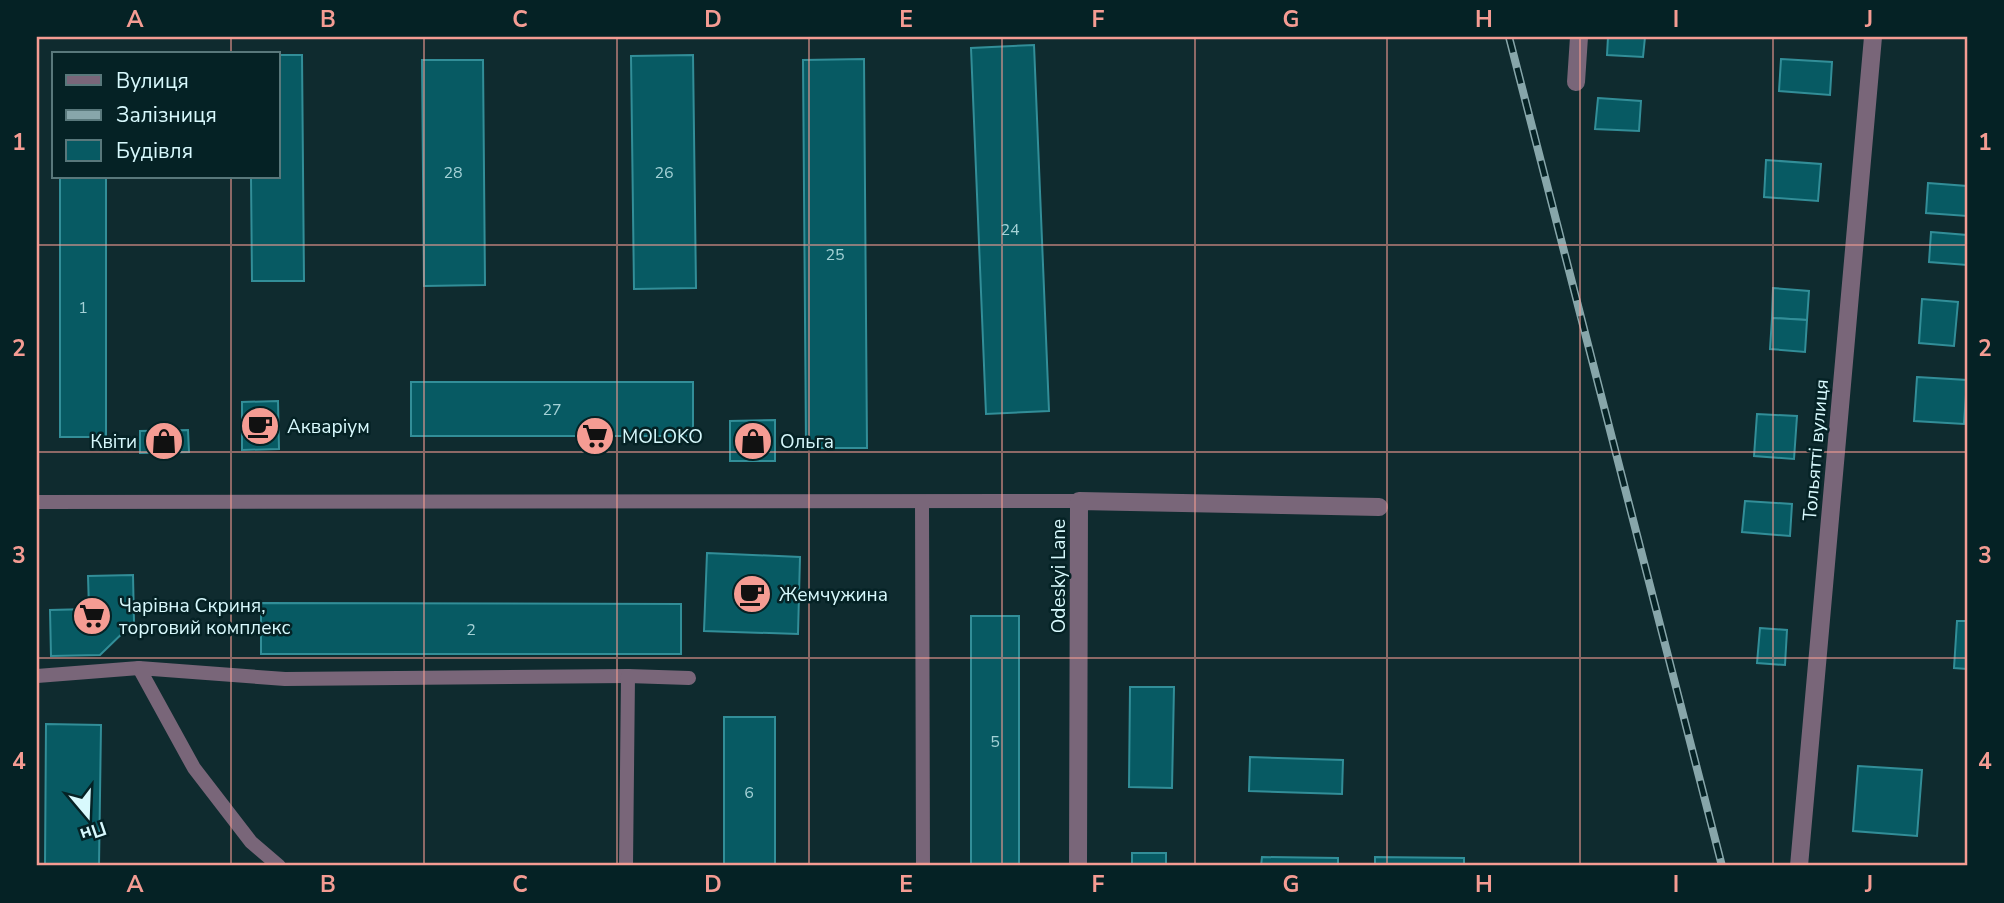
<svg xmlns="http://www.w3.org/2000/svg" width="2004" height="903" font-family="'Nunito Sans',sans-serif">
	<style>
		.building { fill: #075a63; stroke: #328e98; stroke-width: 2 }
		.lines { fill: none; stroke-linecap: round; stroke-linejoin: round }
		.lane { stroke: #796679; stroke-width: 14 }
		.street { stroke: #796679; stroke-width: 18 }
		.rail-casing { stroke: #87a6aa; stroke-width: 8 }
		.rail { stroke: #052225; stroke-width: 5; stroke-dasharray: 16; stroke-linecap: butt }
		.grid { fill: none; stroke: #f59c93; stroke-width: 2; stroke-opacity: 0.55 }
		.labels { text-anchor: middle; stroke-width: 5; stroke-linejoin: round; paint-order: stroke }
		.number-label { font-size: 16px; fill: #a4d1d6 }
		.poi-label { font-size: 19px; fill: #d8f9fd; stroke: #052225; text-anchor: start }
		.street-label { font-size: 19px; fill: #d8f9fd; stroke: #052225 }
		.neatline { fill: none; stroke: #f59c93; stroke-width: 2.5 }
		.grid-label { font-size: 23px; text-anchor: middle; font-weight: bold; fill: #f59c93 }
	</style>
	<rect width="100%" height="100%" fill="#0f2b2f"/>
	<g class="building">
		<path d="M1608,37H1645L1643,57L1607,55Z"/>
		<path d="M1034,45L1049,411L986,414L971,48Z"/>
		<path d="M278,55H302L304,281H252L251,177H278Z"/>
		<path d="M693,55L696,288L634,289L631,56Z"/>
		<path d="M864,59L867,448H806L803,60Z"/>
		<path d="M1781,59L1832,62L1830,95L1779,91Z"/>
		<path d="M422,60H483L485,285L424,286Z"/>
		<path d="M1598,98L1641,101L1639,131L1595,129Z"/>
		<path d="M1766,160L1821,164L1818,201L1764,197Z"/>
		<rect x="60" y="177" width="46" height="260"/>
		<path d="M1928,183L1967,186V216L1926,213Z"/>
		<path d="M1931,232L1967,235V265L1929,262Z"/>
		<path d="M1773,288L1809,291L1807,320L1772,318Z"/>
		<path d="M1922,299L1958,302L1954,346L1919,343Z"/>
		<path d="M1772,318L1807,320L1805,352L1770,349Z"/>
		<path d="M1917,377L1967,380L1964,424L1914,421Z"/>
		<rect x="411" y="382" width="282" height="54"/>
		<path d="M278,401L279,449L242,450V402Z"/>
		<path d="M1757,414L1797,416L1794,459L1754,456Z"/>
		<path d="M775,420V461H730V421Z"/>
		<path d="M188,430L189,452L140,453V431Z"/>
		<path d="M1745,501L1792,504L1790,536L1742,532Z"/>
		<path d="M707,553L800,557L798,634L704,631Z"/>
		<path d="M133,575L134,622L100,655L51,656L50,610L89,609L88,576Z"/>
		<path d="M261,603L681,604V654H261Z"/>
		<rect x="971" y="616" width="48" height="250"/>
		<path d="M1957,621H1967V669L1954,668Z"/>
		<path d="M1760,628L1787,630L1785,665L1757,663Z"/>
		<path d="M1130,687H1174L1172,788L1129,787Z"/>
		<rect x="724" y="717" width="51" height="149"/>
		<path d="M46,724L101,725L99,866H45Z"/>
		<path d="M1250,757L1343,760L1342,794L1249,791Z"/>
		<path d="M1858,766L1922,770L1917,836L1853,831Z"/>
		<rect x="1132" y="853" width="34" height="13"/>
		<path d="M1262,857L1338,858V866H1261Z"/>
		<path d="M1375,857L1464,858V866H1375Z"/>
	</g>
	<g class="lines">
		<g class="lane">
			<path d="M37,502L1079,501"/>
			<path d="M922,502L923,866"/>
			<path d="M37,676L139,668"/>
			<path d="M279,866L251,842L194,768L139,668L285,679L628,676"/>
			<path d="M626,866L628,676L689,678"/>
		</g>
		<g class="street">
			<path d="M1576,82L1579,37"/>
			<path d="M1078,866L1079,501L1379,507"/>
			<path d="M1799,866L1873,37"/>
		</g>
		<defs>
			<path id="rail" d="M1509,37L1722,866"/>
		</defs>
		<use href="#rail" class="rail-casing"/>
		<use href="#rail" class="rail"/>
	</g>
	<path class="grid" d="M231,37V54M424,37V866M617,37V866M809,37V866M1002,37V866M1195,37V866M1387,37V866M1580,37V866M1773,37V866M231,177V866M37,245H1967M37,452H1967M37,658H1967"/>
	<defs>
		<symbol id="cafe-disc" viewBox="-11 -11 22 22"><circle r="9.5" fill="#f59c93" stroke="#052225"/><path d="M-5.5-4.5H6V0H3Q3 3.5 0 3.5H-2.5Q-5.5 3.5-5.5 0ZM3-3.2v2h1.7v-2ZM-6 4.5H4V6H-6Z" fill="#111"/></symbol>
		<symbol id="supermarket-disc" viewBox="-11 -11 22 22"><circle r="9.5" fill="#f59c93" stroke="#052225"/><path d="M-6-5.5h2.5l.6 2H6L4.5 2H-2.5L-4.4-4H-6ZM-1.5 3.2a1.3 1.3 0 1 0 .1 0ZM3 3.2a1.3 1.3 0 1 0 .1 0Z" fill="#111"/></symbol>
		<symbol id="shop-disc" viewBox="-11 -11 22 22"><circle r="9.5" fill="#f59c93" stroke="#052225"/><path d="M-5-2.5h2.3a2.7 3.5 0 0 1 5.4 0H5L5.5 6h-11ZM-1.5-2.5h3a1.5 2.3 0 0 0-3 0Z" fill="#111"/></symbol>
	</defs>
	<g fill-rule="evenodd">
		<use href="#cafe-disc" x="238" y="404" width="44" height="44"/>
		<use href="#supermarket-disc" x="573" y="414" width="44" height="44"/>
		<use href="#shop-disc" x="142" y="419" width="44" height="44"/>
		<use href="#shop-disc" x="731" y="419" width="44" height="44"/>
		<use href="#cafe-disc" x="730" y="572" width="44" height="44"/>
		<use href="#supermarket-disc" x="70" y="594" width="44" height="44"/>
	</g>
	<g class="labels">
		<g class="number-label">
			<text x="453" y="178">28</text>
			<text x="664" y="178">26</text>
			<text x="1010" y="235">24</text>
			<text x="835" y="260">25</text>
			<text x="83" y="313">1</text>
			<text x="552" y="415">27</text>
			<text x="471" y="635">2</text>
			<text x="995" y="747">5</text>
			<text x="749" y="798">6</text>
		</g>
		<g class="poi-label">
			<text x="287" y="433">Акваріум</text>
			<text x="622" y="443">MOLOKO</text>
			<text x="137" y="448" text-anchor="end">Квіти</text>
			<text x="780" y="448">Ольга</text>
			<text x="779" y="601">Жемчужина</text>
			<text x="119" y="612">Чарівна Скриня,<tspan x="119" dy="22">торговий комплекс</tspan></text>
		</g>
		<g class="street-label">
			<text transform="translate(1815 450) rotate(-85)" y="7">Тольятті вулиця</text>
			<text transform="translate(1058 576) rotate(-90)" y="7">Odeskyi Lane</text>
		</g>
	</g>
	<rect width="2004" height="903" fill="none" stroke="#052225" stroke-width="77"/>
	<rect x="52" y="52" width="228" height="126" fill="#052225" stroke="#59787b" stroke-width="2"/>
	<rect x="66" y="75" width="35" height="10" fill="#796679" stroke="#59787b" stroke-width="2"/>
	<text x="116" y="88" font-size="21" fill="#d8f9fd">Вулиця</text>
	<rect x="66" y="110" width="35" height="10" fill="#87a6aa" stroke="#59787b" stroke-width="2"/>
	<text x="116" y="122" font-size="21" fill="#d8f9fd">Залізниця</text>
	<rect x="66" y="140" width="35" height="21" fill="#075a63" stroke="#59787b" stroke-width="2"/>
	<text x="116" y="158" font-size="21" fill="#d8f9fd">Будівля</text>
	<g transform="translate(88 816) rotate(161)" stroke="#052225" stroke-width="5" paint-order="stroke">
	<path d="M0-5L12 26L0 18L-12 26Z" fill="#d8f9fd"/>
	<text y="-10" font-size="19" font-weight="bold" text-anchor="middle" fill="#d8f9fd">Пн</text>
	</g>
	<rect x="38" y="38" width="1928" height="826" class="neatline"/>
	<g class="grid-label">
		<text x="135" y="27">A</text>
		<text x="328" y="27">B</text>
		<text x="520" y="27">C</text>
		<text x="713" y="27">D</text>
		<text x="906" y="27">E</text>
		<text x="1098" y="27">F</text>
		<text x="1291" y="27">G</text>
		<text x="1484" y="27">H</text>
		<text x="1676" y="27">I</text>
		<text x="1869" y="27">J</text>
		<text x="19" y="150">1</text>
		<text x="1985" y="150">1</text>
		<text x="19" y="356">2</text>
		<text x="1985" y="356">2</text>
		<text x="19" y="563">3</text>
		<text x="1985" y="563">3</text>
		<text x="19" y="769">4</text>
		<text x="1985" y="769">4</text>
		<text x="135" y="892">A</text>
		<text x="328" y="892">B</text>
		<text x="520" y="892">C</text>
		<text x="713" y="892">D</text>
		<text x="906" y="892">E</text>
		<text x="1098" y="892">F</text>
		<text x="1291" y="892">G</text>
		<text x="1484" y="892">H</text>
		<text x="1676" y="892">I</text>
		<text x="1869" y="892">J</text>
	</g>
</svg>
